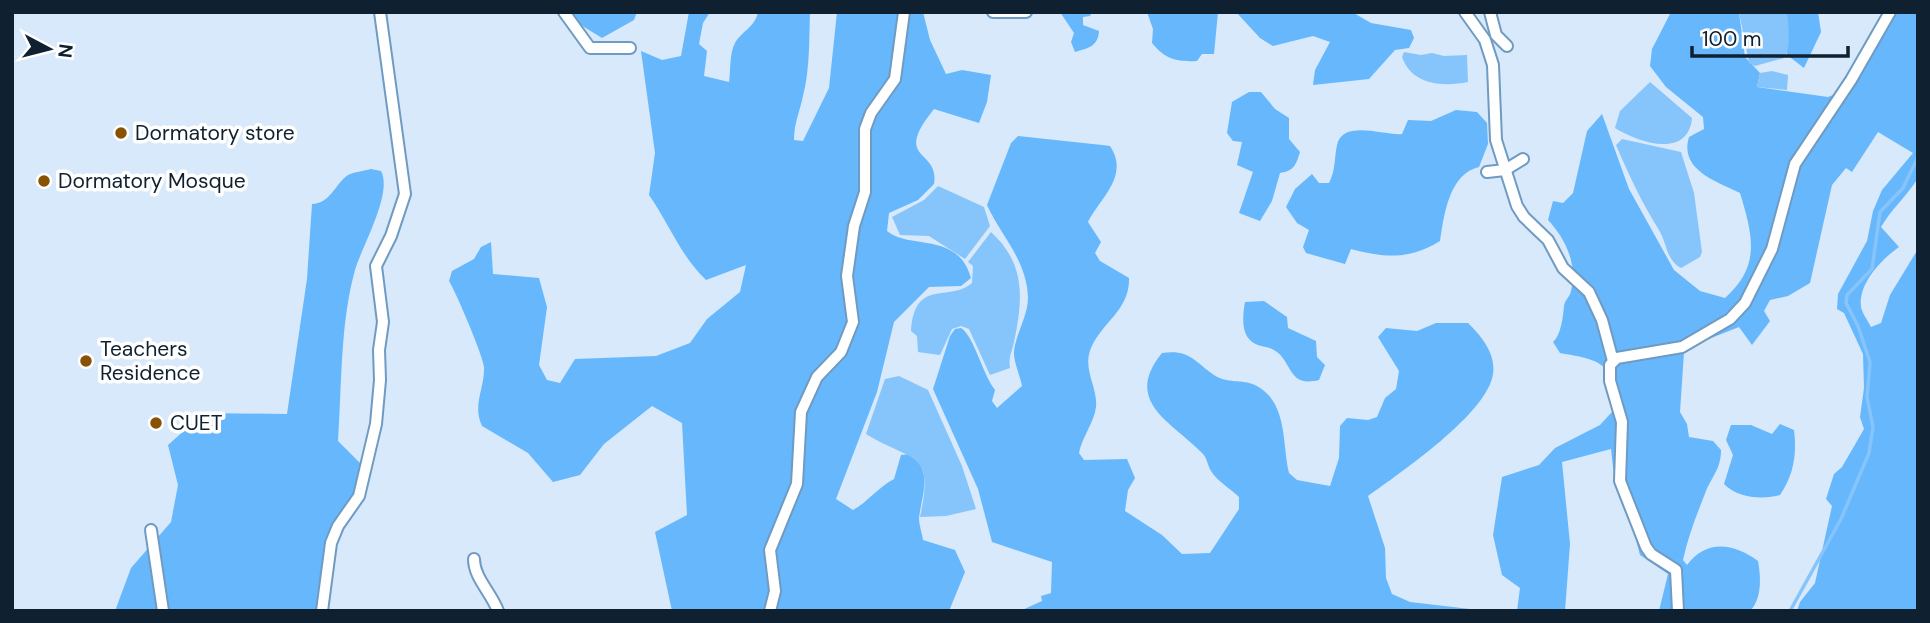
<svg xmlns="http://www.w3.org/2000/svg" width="1930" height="623" font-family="'DM Sans',sans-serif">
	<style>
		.forest { fill: #67b7fc }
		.water { fill: #86c4fc }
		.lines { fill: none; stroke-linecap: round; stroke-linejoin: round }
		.stream { stroke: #86c4fc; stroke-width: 3.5 }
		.street-casing { stroke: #6f9bc2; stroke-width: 14 }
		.street { stroke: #fff; stroke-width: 10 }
		.poi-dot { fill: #895202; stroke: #fff; stroke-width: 2.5 }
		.labels { text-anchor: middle; stroke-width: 7; stroke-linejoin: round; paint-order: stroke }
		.poi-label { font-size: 21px; fill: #0f2130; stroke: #fff; text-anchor: start }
	</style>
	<rect width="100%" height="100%" fill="#d7e9fa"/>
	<g class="forest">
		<path d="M572,12H637L634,20L602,38L576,22Z"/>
		<path d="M689,12H710L703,23L699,44L707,51L704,76L729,82C731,69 729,55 735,43C742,31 755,27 758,12H810C809,40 810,69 803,96C800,111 794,123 794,140L803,141L829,88L837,12H923L930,40L946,74L962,70L991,75L987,102L979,123L934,109C891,162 940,148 934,184L918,200L889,213L887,231C909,250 958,231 971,278L961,286L929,287L894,322L877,392L836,499L853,510C869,501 877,488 894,479L901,455L911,454C933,473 922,493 919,518C919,525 922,533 923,540L955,550L965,572L949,611H672L655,532L687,515L682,423L652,406L604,444L580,475L553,482L528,453L482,426C472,405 485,388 484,367C484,358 456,292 449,281L452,271L474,259L481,247L491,242L493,274L539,278L547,307L539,365L547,380L560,383L575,359L656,356L690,343L707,319L740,292L746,265L706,280C680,255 670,225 649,195L655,153L641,51L662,60L681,56Z"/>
		<path d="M1060,12H1092L1090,16L1083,17V25L1099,31C1098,46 1089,48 1075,52L1071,42L1074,33Z"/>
		<path d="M1147,12H1218L1214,54H1202L1197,61C1176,62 1165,59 1152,43L1153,29Z"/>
		<path d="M1236,12H1352L1371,23L1411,30L1414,38L1409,48L1395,50L1369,79L1313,85L1315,70L1330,42L1313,36L1273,46L1260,38Z"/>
		<path d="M1671,12H1739L1745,57L1760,73L1757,87L1828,97L1841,92L1886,12H1918V178C1907,196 1892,208 1881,227L1899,247C1882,259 1858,283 1861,307C1862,313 1868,321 1871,327L1881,323L1890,295L1918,249V611H1797L1800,602L1815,583L1832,506L1826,499L1834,474L1842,467L1864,429L1860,417L1864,388L1863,354L1844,313L1837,309L1838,294L1867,241L1873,211L1882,190L1913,153L1878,132L1852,172L1846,168L1832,185L1810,283L1788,296L1770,300L1764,311L1770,321L1752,345L1739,327L1701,342L1684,352L1680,412L1687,424L1689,437L1713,441L1721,450C1721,468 1713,475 1706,491C1697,514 1688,536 1683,560L1687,565C1706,539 1734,543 1758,561C1761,577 1762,599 1750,611H1659L1668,574L1640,555L1631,521L1615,485L1611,449L1562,462L1570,544L1565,611H1517L1520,588L1502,575L1493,535L1502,477L1539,465L1555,448L1600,425L1622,401C1608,361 1600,360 1560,353L1553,342C1561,335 1563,317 1564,306C1565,299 1570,297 1571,291C1578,264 1565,238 1548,220L1553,201L1563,203L1573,193L1587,131L1602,114L1629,189L1674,270L1700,291L1725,298C1761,266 1753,236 1740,193C1716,181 1679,170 1689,137L1704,129L1703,117L1666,87L1650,66L1652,49Z"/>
		<path d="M1787,12H1818L1821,32L1804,68L1787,55Z"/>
		<path d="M1249,92H1261L1275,109L1289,118V139L1300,152C1296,165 1294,171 1280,173L1272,201L1260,221L1239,213L1253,172L1237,165L1242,142L1233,141L1227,133L1232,102Z"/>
		<path d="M1456,110L1477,112L1487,123L1488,144L1479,167C1449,174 1444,215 1440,241C1409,260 1385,258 1351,249L1345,264L1306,253L1303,247L1309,230L1297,223L1286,207L1295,189L1312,174L1319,183H1329C1336,169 1334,159 1337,145C1343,119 1384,136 1402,134L1408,120L1431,121Z"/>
		<path d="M1018,136L1102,145L1110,146C1130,176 1100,198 1088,222L1101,242L1095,253L1100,261L1129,278C1130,310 1102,322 1091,348C1082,369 1098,387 1096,407C1094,423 1082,437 1079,453L1084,460L1127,459L1135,478L1128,490L1125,511L1162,535L1182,554L1210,553L1239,509V497C1231,489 1217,481 1211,471C1207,464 1207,457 1201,452C1170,421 1123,401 1162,353C1189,349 1194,361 1214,375C1227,384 1242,379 1255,385C1288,401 1282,444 1289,473L1297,480L1330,486L1339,458L1340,426L1347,418L1368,420L1377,417L1385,398L1396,389L1399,371L1378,337L1386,328L1417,331L1436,323H1468C1481,336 1496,353 1493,374C1487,414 1400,473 1368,496L1385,548L1386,578L1392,594L1410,602L1487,611H1020L1042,601L1041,596L1051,593L1052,562L992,542L978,489L933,389L950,336L955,329L961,328C974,336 982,373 995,390L992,401L997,408L1022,386C1020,376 1015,365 1014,355C1013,339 1028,317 1028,298C1027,260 1001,236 987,205L1011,143Z"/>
		<path d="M371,169L381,171C393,193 362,246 355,270C340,324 342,385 338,441L361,464L356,492L326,544L318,611H115L131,568L171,522L178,485L168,445L204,413L287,414L307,279L312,204C330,204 335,184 348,175C354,172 364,171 371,169Z"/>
		<path d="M1264,301L1287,317L1288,328L1316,341L1317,357L1325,365L1319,380C1287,388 1293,361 1274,350C1265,345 1257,348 1249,339C1241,329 1243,314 1245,302Z"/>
		<path d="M1780,424L1794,430C1797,453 1794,475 1780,495C1763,500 1737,498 1724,484L1733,455L1726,440L1731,425H1751L1772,434Z"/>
	</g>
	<g class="water">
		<path d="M1739,12H1787C1788,26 1792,47 1784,58L1755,66L1749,63Z"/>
		<path d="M1404,52L1421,55L1432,53L1444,56L1467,55L1468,82C1442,87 1412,85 1402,57Z"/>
		<path d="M1772,71L1788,75L1787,90L1757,87L1760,73Z"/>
		<path d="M1650,82L1692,118C1688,159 1639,143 1615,128L1620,111Z"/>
		<path d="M1622,139L1681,152L1694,193L1702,252L1700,257L1681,268C1666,260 1667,243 1659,230C1642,203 1629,175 1616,145Z"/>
		<path d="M938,186L984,207L990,226L965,259L929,236L900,235L892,217L924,200Z"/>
		<path d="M991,232C1026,264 1023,299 1014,342C1012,352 1008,357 1010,368L990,375L969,329L961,326L952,329L940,355L918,352L917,336L911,331C915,277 949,303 972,283L973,266L968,262Z"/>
		<path d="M899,376L928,390L962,466L976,509L946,516L920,517C935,449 913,463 866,434L885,379Z"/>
	</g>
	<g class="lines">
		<path class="stream" d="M1790,611L1841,519L1869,453L1873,427L1867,397L1870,362L1858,326L1846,303L1847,295L1872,269L1880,212L1903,188L1918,157"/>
		<defs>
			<g id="street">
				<path d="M564,12L590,48H630"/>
				<path d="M993,12H1026"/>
				<path d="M1465,12L1485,40L1493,65L1496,140L1517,206L1524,217L1548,240L1563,268L1589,292L1602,320L1613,361"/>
				<path d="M1490,12L1496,35L1507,46"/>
				<path d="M1487,172L1505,170L1523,159"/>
				<path d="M151,530L163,611"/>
				<path d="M474,559C474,578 491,592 498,611"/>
				<path d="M322,611L331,543L338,526L359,496L376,424L380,380L379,350L383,322L376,266L391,236L405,194L380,12"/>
				<path d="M770,611L775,591L770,550L797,484L801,412L817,377L841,352L853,322L847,276L854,226L865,192V129L871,113L895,79L904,12"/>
				<path d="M1678,611L1676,570L1651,554L1646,547L1620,481L1622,422L1610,381V365L1617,358L1682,347L1730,319L1745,303L1772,249L1795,164L1851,80L1890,12"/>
			</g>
		</defs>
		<use href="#street" class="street-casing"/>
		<use href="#street" class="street"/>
	</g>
	<g class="poi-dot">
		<circle cx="121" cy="133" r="7"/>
		<circle cx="44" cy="181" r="7"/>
		<circle cx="86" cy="361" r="7"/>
		<circle cx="156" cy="423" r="7"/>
	</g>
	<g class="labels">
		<g class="poi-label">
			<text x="135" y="140">Dormatory store</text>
			<text x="58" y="188">Dormatory Mosque</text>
			<text x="100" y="356">Teachers<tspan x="100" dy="24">Residence</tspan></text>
			<text x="170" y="430">CUET</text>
		</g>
	</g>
	<rect width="1930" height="623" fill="none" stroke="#0f2130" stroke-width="28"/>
	<g transform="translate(49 49) rotate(97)" stroke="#ffffff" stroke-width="5" paint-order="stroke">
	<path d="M0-5L12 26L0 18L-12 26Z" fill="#0f2130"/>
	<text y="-10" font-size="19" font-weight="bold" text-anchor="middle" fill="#0f2130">N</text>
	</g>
	<path d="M1692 46v10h156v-10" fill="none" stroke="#0f2130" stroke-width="3.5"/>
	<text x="1702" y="46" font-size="21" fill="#0f2130" stroke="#ffffff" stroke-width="5" paint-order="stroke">100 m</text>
</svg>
